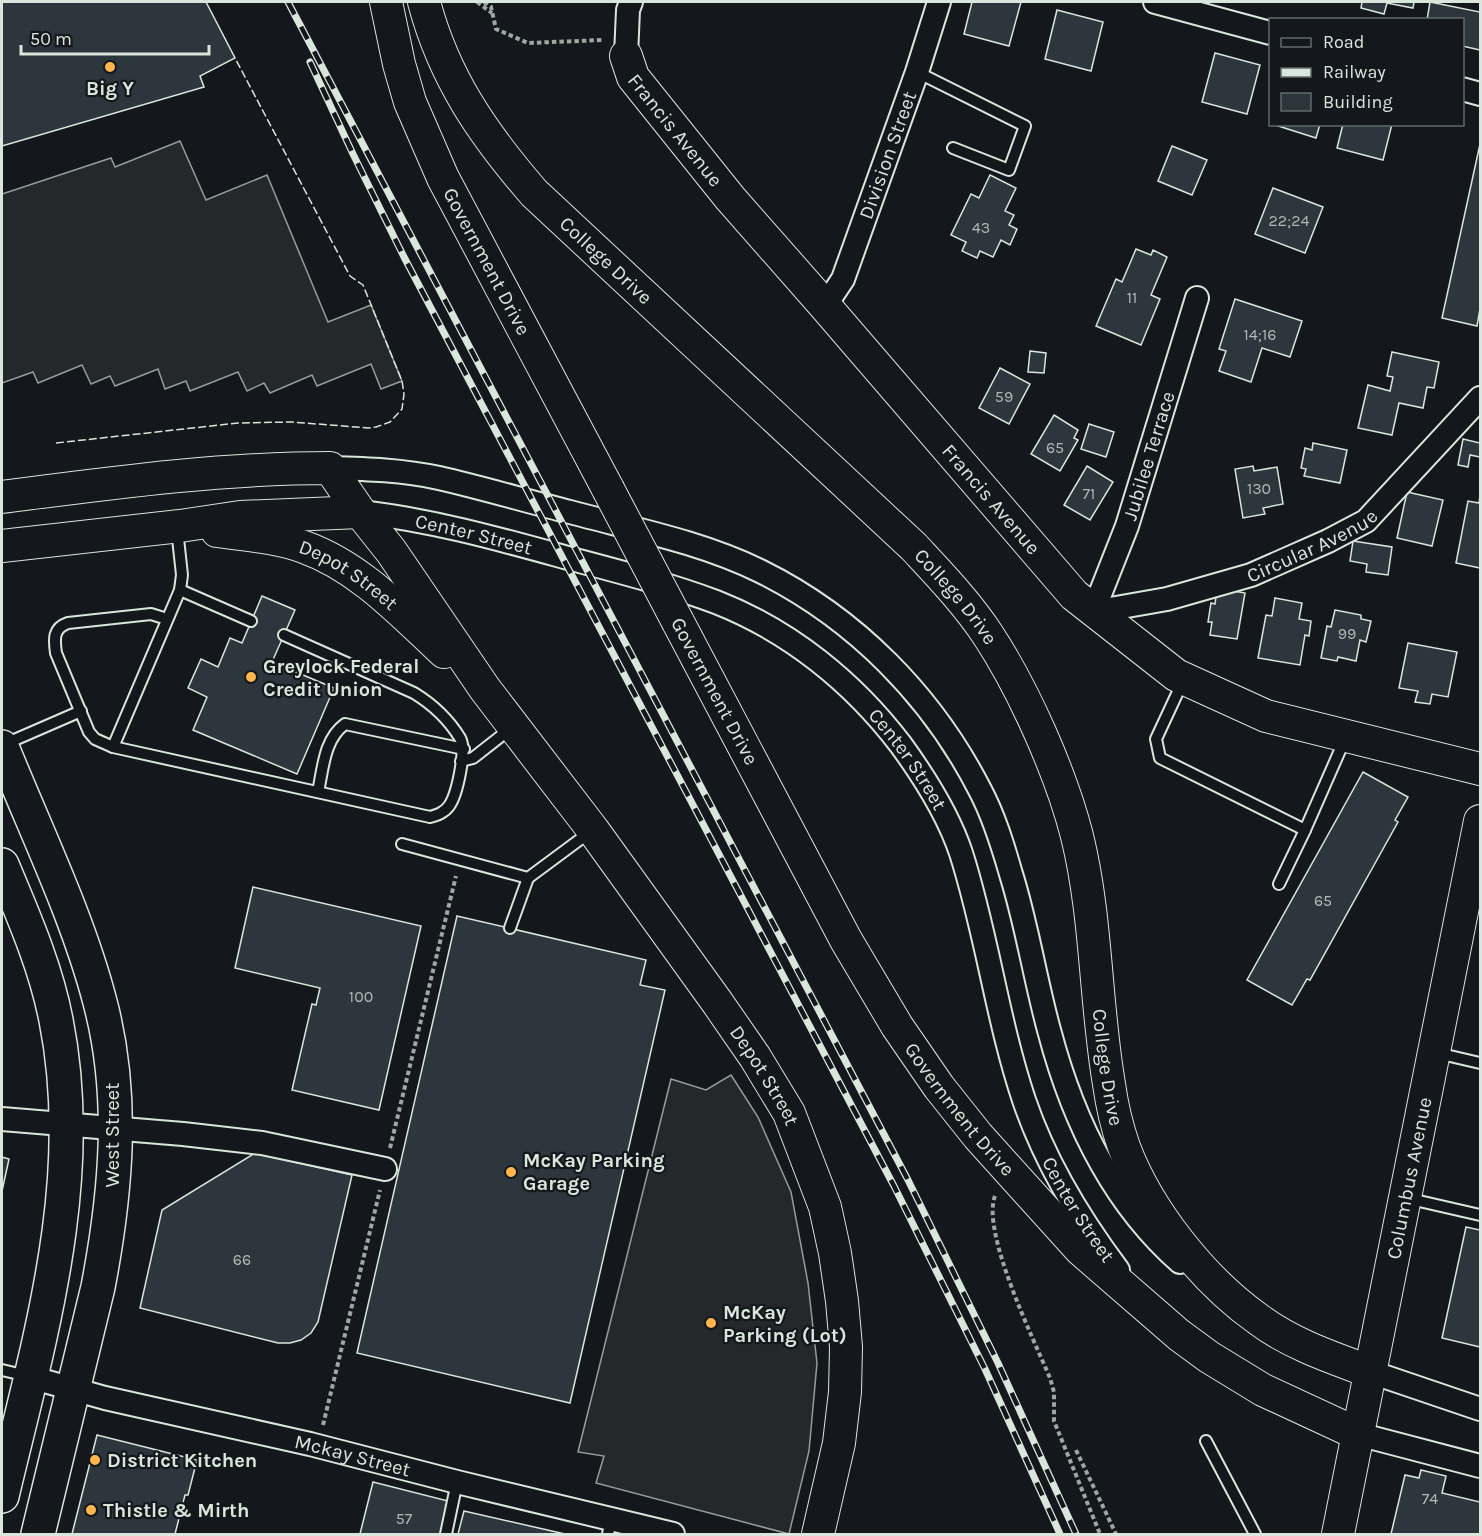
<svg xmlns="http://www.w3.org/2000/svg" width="1482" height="1536" font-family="Karla,sans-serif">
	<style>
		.parking { fill: #24282b; stroke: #939e99; stroke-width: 1.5 }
		.building { fill: #2c363c; stroke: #d8e6dc; stroke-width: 1.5 }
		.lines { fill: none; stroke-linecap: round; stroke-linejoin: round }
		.lane-casing { stroke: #d8e6dc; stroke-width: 14 }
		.street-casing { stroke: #d8e6dc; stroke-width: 26 }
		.secondary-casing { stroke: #d8e6dc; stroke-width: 34 }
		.highway-casing { stroke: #d8e6dc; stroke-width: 36 }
		.path { stroke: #9da8a2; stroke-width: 4; stroke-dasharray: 4.5 3; stroke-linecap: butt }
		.lane { stroke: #14181c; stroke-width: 10 }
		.street { stroke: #14181c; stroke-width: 22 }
		.secondary { stroke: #14181c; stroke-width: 32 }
		.highway { stroke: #14181c; stroke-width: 33 }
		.rail-casing { stroke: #d8e6dc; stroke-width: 7 }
		.rail { stroke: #14181c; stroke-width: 4.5; stroke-dasharray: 14; stroke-linecap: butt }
		.secondary-bridge-casing { stroke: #d8e6dc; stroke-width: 34; stroke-linecap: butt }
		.secondary-bridge { stroke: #14181c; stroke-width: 32 }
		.fence { stroke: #d8e6dc; stroke-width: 1.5; stroke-dasharray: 8 3; stroke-linecap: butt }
		.poi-dot { fill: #ffb74d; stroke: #14181c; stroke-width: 2 }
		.labels { text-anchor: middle; stroke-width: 4.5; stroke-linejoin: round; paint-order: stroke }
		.number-label { font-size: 16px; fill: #adbab4 }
		.poi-label { font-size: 20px; font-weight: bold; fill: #d8e6dc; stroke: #14181c; text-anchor: start }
		.street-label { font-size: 20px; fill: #d8e6dc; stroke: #14181c }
	</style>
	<rect width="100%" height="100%" fill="#14181c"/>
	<g class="parking">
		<path d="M180,141L206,200L267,175L328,322L371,305L402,381L381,389L371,364L317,386L312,375L270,393L264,383L247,391L238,372L190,391L186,381L165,389L158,369L115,386L110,376L91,384L82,365L38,383L33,372L2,383V194L111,158L115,167Z"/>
		<path d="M731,1075L758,1117L791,1192L808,1283L817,1363L809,1451L789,1534L596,1483L604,1456L578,1452L671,1079L706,1090Z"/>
	</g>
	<g class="building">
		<path d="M2,2H206L235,58L200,76L204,87L2,146Z"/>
		<path d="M972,2H1021L1009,46L964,34Z"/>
		<path d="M1362,2H1414L1413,8L1387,3L1384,14L1361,8Z"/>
		<path d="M1430,2L1480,12V50L1462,46V20H1427Z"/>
		<path d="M1057,10L1103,22L1091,71L1045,59Z"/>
		<path d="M1215,53L1260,65L1247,114L1202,102Z"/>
		<path d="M1272,124H1320L1316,138Z"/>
		<path d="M1343,124H1392L1383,160L1337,148Z"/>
		<path d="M1480,144V309L1477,326L1442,318Z"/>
		<path d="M1172,146L1207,160L1192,195L1158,181Z"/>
		<path d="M990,175L1016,188L1005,211L1014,215L1009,225L1017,229L1010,245L1001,240L993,257L980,251L977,258L962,251L966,242L951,235L971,194L979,198Z"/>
		<path d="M1273,188L1323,207L1305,253L1255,234Z"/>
		<path d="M1136,249L1151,255L1153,250L1167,257L1151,295L1160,299L1141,345L1096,326L1116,279L1122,282Z"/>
		<path d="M1235,299L1302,321L1290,357L1262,348L1251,382L1219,371L1226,351L1219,349Z"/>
		<path d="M1030,351L1046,353L1044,373L1028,372Z"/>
		<path d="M1392,352L1439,362L1434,388L1427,387L1423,408L1399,403L1392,435L1358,428L1368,385L1390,391L1393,377L1387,376Z"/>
		<path d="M1000,368L1030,384L1009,424L979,408Z"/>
		<path d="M1054,415L1078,430L1074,438L1078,440L1060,471L1031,454Z"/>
		<path d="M1089,424L1114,432L1106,457L1081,449Z"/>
		<path d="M1463,439L1480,443V457L1470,455L1468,467L1458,465Z"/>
		<path d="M1313,443L1347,450L1340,483L1304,476L1306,469L1301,468L1305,448L1312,450Z"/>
		<path d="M1087,466L1113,482L1090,520L1064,505Z"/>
		<path d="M1253,466L1254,471L1277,467L1283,504L1263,508L1265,514L1243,518L1235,469Z"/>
		<path d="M1407,492L1443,500L1432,546L1397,538Z"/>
		<path d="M1480,495V568L1456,563L1468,501L1479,503Z"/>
		<path d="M1353,541L1392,547L1388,575L1366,572L1367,564L1350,561Z"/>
		<path d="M1217,588L1245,593L1237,639L1210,635L1212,622H1208L1211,603L1215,604Z"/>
		<path d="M262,596L295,610L272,662L334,688L297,774L193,730L207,697L188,688L201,659L218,667L230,638L242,643Z"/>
		<path d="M1275,598L1302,603L1299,619L1311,621L1309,636L1305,635L1300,665L1258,658L1266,615L1272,616Z"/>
		<path d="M1335,610L1361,615V619L1371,621L1366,642L1360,640L1356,661L1338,657L1337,661L1321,658L1327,626L1331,627Z"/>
		<path d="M1408,643L1457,652L1448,697L1432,694L1430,704L1415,702L1418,691L1399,688Z"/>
		<path d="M1363,772L1408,797L1395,820L1398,822L1310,980L1307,979L1292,1005L1247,980Z"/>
		<path d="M253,887L421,926L379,1110L292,1090L312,1004L316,1005L320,988L235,968Z"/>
		<path d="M457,916L646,960L640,985L665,990L570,1403L357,1353Z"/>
		<path d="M255,1153L352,1175L318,1322L311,1333L301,1340L290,1343H278L140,1308L162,1210Z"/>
		<path d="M2,1157L9,1159L2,1191Z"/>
		<path d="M1466,1227L1480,1230V1347L1442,1338Z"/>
		<path d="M97,1435L197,1460L188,1495H185L175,1534H72Z"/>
		<path d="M1421,1470L1446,1476L1442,1493L1480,1502V1534H1391L1405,1475L1419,1478Z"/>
		<path d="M373,1482L448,1501L441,1534H360Z"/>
		<path d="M464,1511L565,1534H458Z"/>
	</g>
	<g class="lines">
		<defs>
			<g id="lane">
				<path d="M917,72L1025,126L1009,170L953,148"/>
				<path d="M180,590L251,621"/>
				<path d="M167,619L151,614L68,623C53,628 54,639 56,653L89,732L95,739L113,747L430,817C437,815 444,813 449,806C457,795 467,750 460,738C449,720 432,704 414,693L284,635"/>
				<path d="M1183,681L1156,739L1160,758L1305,830L1345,739"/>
				<path d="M5,744L81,711"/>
				<path d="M113,747L180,590L182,575L177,529"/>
				<path d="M461,761L473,758L510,729"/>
				<path d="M318,792C323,769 324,739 345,724L464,749"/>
				<path d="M402,844L528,878L590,832"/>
				<path d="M1279,884L1305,830"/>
				<path d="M510,928L528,878"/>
				<path d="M1437,1053L1480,1063"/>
				<path d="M1406,1198L1480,1215"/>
				<path d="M2,1370L27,1376"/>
				<path d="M1206,1441L1255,1534"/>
				<path d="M446,1534L457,1482"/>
				<path d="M608,1534L611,1519"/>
			</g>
			<g id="street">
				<path d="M1155,2L1270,33"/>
				<path d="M626,56L628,10L631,2"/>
				<path d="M1462,89L1480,94"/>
				<path id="s1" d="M825,306L843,279L917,72L939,2"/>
				<path d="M330,468C367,469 403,470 439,478C483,488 526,501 570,512C633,529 701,542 760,571C855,618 932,696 980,790C994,816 1003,846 1011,874C1027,925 1035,979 1049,1030C1072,1118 1111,1201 1180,1262"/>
				<path id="s2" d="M360,512C432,520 499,539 568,558C617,571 668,584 716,602C790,631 853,682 901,745C925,778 948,814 961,853C987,934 997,1019 1024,1100C1045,1162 1079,1218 1118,1270"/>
				<path id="s3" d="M1093,612L1167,599L1251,575L1328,541L1366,521L1480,398"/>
				<path id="s4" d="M1093,612L1127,526L1197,298"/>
				<path d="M2,1119L183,1134L262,1143L385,1169"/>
				<path d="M1371,1372L1480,1409"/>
				<path id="s5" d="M30,1377L105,1398L310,1444L457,1482L673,1534"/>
				<path d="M1358,1434L1480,1466"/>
			</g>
			<g id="secondary">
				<path id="s6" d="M386,2L399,64L410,102L443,178L608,489"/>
				<path id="s7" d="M424,2C444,78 483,134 534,193L914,547C940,575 967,603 988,635C1024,690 1061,773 1077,836C1097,917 1095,1002 1109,1084C1112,1106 1117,1127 1124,1147C1148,1211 1203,1280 1258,1319C1291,1344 1333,1358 1371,1372"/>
				<path id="s8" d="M626,56L633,77L730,198L825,306L1074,595L1176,675L1266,716L1480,769"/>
				<path id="s9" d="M2,497C111,483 220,468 330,468L360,512L391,551L485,689L593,830L717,1002L755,1057L789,1113L825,1207L835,1253L842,1301L846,1347L845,1392L839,1443L818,1534"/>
				<path id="s10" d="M217,531C246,535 277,537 304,547C360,567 402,613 444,652"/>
				<path d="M2,546L180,526L240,517L360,512"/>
				<path id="s11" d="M678,622L846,940L897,1026L939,1087L978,1136L1081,1250L1179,1335L1209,1357L1263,1390L1358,1434"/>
				<path id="s12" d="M1338,1534L1480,821"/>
			</g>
			<g id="highway">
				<path d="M2,747C35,829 78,917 100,1002C125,1096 116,1193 98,1287L38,1534"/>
				<path d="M2,865C23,915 46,967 56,1020C88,1181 39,1340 2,1496"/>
			</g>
		</defs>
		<use href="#lane" class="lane-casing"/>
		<use href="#street" class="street-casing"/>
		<use href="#secondary" class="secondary-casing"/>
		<use href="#highway" class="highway-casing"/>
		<g class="path">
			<path d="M477,2L492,13"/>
			<path d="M484,2L491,7L496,29L528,43L603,40"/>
			<path d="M390,1148L456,876"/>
			<path d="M995,1196C981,1232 1034,1340 1050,1378L1054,1392V1421L1100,1534"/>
			<path d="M323,1425L380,1190"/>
			<path d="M1076,1450L1116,1534"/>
		</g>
		<use href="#lane" class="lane"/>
		<use href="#street" class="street"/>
		<use href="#secondary" class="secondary"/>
		<use href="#highway" class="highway"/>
		<defs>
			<g id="rail">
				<path d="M288,2L908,1180L998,1363L1076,1534"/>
				<path d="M310,62L353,154L404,257L894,1186L985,1369L1060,1534"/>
			</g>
		</defs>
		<use href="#rail" class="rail-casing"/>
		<use href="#rail" class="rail"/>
		<defs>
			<path id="secondary-bridge" d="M608,489L678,622"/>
		</defs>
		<use href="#secondary-bridge" class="secondary-bridge-casing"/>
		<use href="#secondary-bridge" class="secondary-bridge"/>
		<path class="fence" d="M56,443L238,423L292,422L368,428L376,427L390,422L402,409L404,394L402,381L363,285L350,276L235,58"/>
	</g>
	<g class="poi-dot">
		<circle cx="110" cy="67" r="6"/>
		<circle cx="251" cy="677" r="6"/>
		<circle cx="511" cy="1172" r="6"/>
		<circle cx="711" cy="1323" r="6"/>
		<circle cx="95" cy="1460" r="6"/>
		<circle cx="91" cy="1510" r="6"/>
	</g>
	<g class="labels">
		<g class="number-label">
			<text x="1289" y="226">22;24</text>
			<text x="981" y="233">43</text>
			<text x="1132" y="303">11</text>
			<text x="1260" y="340">14;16</text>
			<text x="1004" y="402">59</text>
			<text x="1055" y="453">65</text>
			<text x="1259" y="494">130</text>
			<text x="1089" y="499">71</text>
			<text x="1347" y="639">99</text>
			<text x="1323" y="906">65</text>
			<text x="361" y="1002">100</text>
			<text x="242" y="1265">66</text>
			<text x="1430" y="1504">74</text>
			<text x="404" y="1524">57</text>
		</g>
		<g class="poi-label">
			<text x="110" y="95" text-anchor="middle">Big Y</text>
			<text x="263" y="673">Greylock Federal<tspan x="263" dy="23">Credit Union</tspan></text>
			<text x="523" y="1167">McKay Parking<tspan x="523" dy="23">Garage</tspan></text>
			<text x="723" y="1319">McKay<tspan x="723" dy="23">Parking (Lot)</tspan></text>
			<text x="107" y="1467">District Kitchen</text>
			<text x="103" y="1517">Thistle &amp; Mirth</text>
		</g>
		<g class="street-label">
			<text dy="7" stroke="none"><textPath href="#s8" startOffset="90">Francis Avenue</textPath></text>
			<text dy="7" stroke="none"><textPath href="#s1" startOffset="164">Division Street</textPath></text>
			<text dy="7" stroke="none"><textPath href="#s7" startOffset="321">College Drive</textPath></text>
			<text dy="7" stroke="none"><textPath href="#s6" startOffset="280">Government Drive</textPath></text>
			<text dy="7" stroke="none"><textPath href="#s4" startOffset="166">Jubilee Terrace</textPath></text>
			<text dy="7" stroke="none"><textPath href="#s8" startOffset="576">Francis Avenue</textPath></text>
			<text dy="7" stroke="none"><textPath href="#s2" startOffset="116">Center Street</textPath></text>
			<text dy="7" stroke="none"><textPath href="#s3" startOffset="230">Circular Avenue</textPath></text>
			<text dy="7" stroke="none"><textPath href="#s10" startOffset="141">Depot Street</textPath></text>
			<text dy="7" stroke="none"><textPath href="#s7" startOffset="807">College Drive</textPath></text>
			<text transform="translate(715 691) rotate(62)" y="7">Government Drive</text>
			<text dy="7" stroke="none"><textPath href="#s2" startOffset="620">Center Street</textPath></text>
			<text dy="7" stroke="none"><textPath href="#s7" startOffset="1311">College Drive</textPath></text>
			<text dy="7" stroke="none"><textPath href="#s9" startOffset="1077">Depot Street</textPath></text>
			<text dy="7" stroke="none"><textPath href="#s11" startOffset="564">Government Drive</textPath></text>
			<text transform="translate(112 1135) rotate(-90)" y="7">West Street</text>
			<text dy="7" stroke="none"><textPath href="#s12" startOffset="363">Columbus Avenue</textPath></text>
			<text dy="7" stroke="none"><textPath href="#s2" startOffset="1106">Center Street</textPath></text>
			<text dy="7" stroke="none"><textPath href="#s5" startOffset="332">Mckay Street</textPath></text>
		</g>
	</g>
	<rect width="1482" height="1536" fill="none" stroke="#d8e6dc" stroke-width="6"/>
	<rect x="1269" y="18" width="195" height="108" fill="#14181c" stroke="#626a69" stroke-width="1.5"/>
	<rect x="1281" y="38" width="30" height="9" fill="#14181c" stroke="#626a69" stroke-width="1.5"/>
	<text x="1323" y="48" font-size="18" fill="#d8e6dc">Road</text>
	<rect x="1281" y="68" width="30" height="9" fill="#d8e6dc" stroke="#626a69" stroke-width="1.5"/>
	<text x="1323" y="78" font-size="18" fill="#d8e6dc">Railway</text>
	<rect x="1281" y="93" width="30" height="18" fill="#2c363c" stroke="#626a69" stroke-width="1.5"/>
	<text x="1323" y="108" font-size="18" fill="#d8e6dc">Building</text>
	<path d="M21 45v9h188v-9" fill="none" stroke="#d8e6dc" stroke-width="3"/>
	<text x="30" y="45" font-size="18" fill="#d8e6dc" stroke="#14181c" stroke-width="4.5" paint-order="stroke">50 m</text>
</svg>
